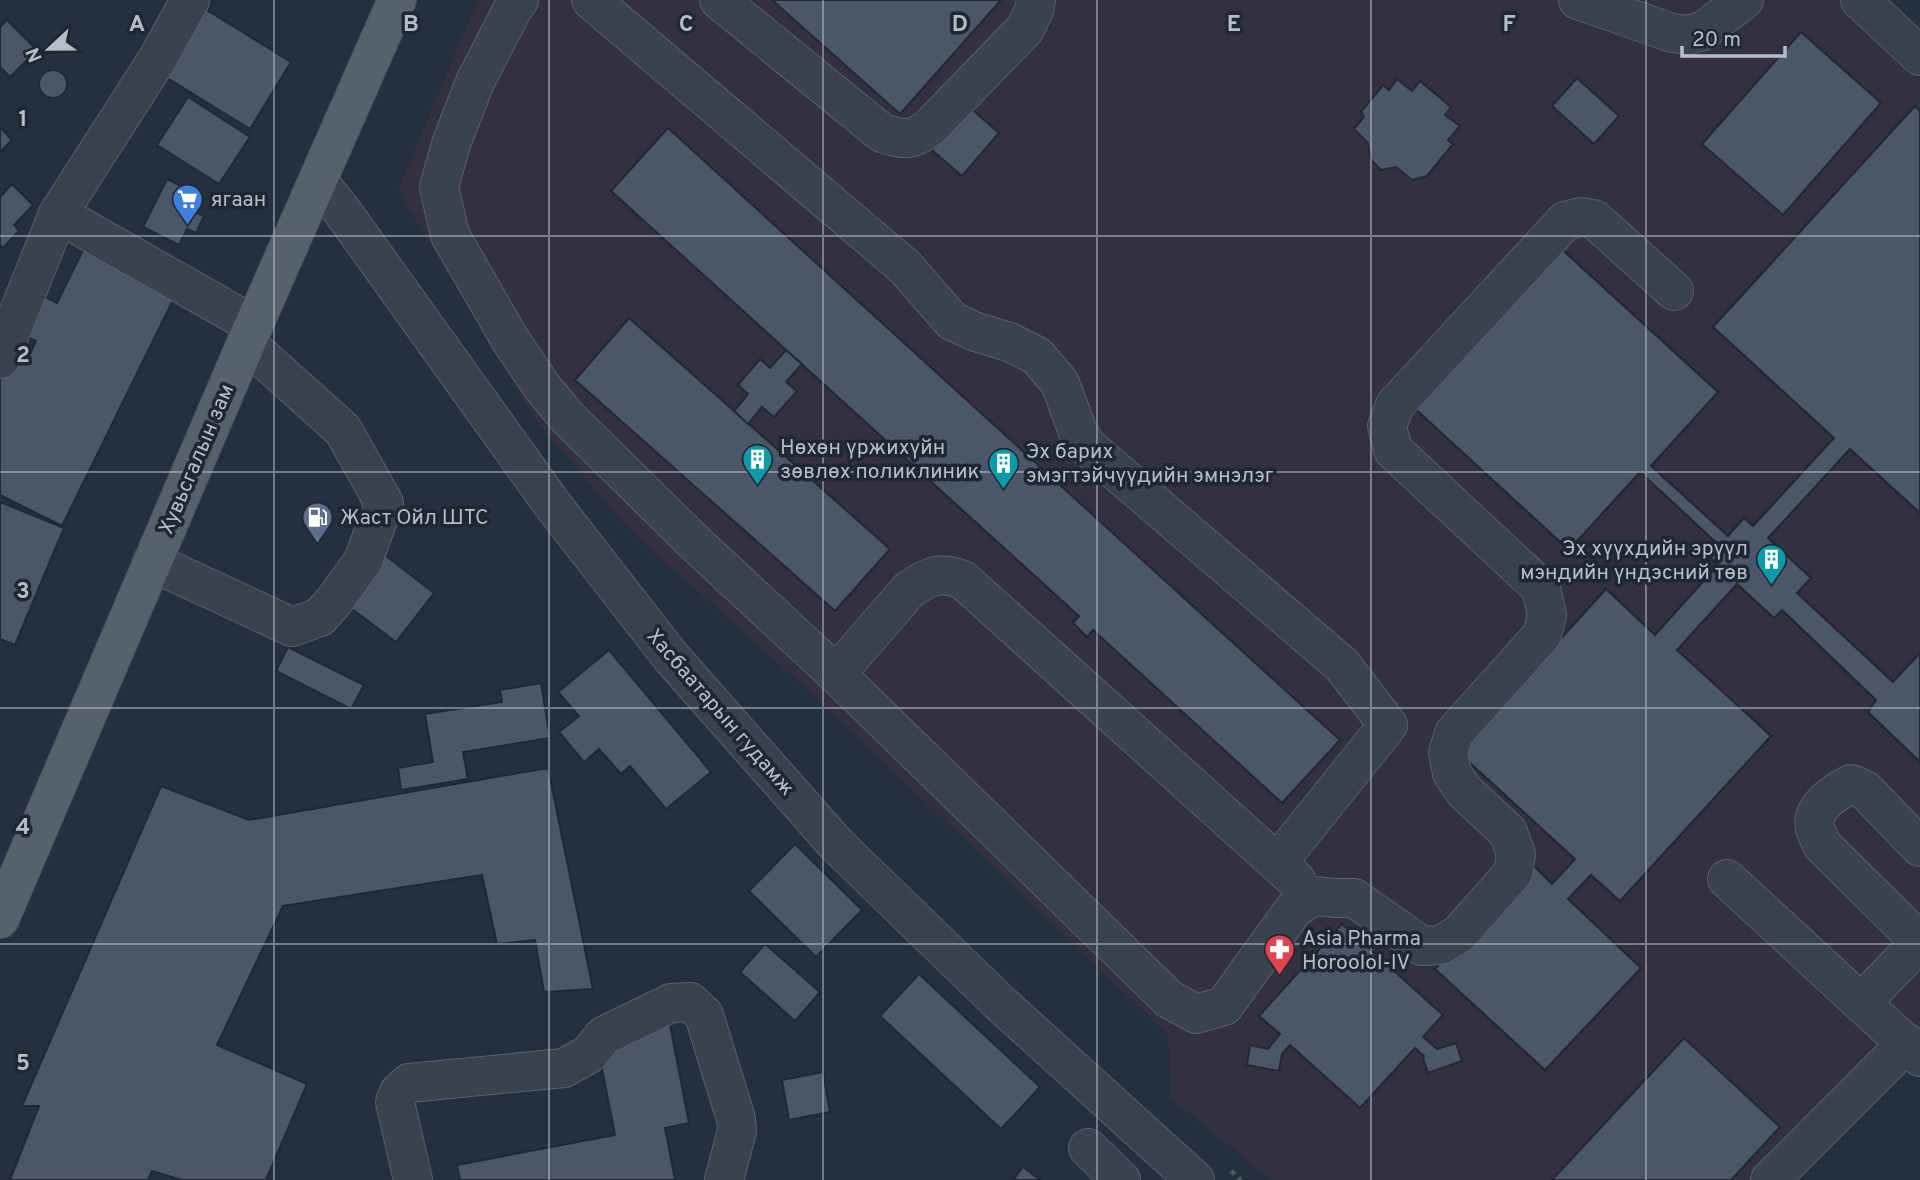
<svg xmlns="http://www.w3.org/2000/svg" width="1920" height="1180" font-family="Overpass,sans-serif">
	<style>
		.medical { fill: #33313f }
		.building { fill: #4b5767; stroke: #202935; stroke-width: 2; fill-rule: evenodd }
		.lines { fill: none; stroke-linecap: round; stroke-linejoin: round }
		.minor-casing { stroke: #57606c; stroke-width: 40 }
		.major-casing { stroke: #424b57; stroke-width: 40 }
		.path { stroke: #455a5c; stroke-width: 4.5; stroke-dasharray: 5 5; stroke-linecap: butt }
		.minor { stroke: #39424e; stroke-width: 38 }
		.major { stroke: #57616e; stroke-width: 38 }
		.grid { fill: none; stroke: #b5bdc9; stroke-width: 2; stroke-opacity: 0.55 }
		.labels { text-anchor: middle; stroke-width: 7; stroke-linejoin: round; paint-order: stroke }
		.poi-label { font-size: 21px; fill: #b5bdc9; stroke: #1e2733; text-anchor: start }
		.street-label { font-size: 21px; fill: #b5bdc9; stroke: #1e2733 }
		.grid-label { font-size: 23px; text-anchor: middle; font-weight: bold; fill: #b5bdc9; stroke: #1e2733; stroke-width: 7; stroke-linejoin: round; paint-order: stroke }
	</style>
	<rect width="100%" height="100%" fill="#25303e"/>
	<path class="medical" d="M478,0H1659L1662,2L1665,0H1887L1920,30V1044L1790,1180H1272L1171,1099L1168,1035L815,696L631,531L536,421L398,190Z"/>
	<g class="building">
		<path d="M772,0H1001L900,114Z"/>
		<path d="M205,9L291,62L250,129L164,76Z"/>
		<path d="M7,20L37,50L10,77L0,67V27Z"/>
		<path d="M1801,32L1881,103L1783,215L1702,144Z"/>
		<circle cx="53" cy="84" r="14"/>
		<path d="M1577,78L1619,116L1594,144L1552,106Z"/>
		<path d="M1397,79L1412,91L1420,81L1451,107L1445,115L1460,126L1448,140L1453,144L1427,176L1412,180L1396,167L1381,170L1371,160L1368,143L1354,129L1364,117L1361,112L1383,85L1389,90Z"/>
		<path d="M188,97L250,137L219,184L157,145Z"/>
		<path d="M1915,106L1920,111V225L1909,214L1822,312L1920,405V513L1850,449L1768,538L1811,578L1797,593L1893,682L1920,653V762L1868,712L1876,700L1782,610L1774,618L1737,584L1677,650L1771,736L1620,901L1591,875L1568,899L1641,968L1545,1070L1435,969L1529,861L1552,884L1575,859L1458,752L1606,589L1655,635L1718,565L1710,557L1720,546L1640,472L1569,550L1410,404L1556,244L1718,392L1651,466L1728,536L1744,518L1753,526L1834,438L1713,327ZM1564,346L1619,401L1569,452L1514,397ZM1604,683L1654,731L1600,787L1550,739Z"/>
		<path d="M1915,106L1920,111V513L1850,449L1768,538L1811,578L1797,593L1893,682L1920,653V762L1868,712L1876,700L1782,610L1774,618L1737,584L1677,650L1771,736L1620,901L1591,875L1568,899L1641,968L1545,1070L1435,969L1529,861L1552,884L1575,859L1458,752L1606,589L1655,635L1718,565L1710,557L1720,546L1640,472L1569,550L1410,404L1556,244L1718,392L1651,466L1728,536L1744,518L1753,526L1834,438L1713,327Z"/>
		<path d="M969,107L999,133L962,176L932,150Z"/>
		<path d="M0,127L12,140L0,152Z"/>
		<path d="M668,128L1340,740L1282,803L1093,630L1087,637L1073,623L1079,616L611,191Z"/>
		<path d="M167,179L203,197L195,212L204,216L196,233L187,229L179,245L143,227Z"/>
		<path d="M12,184L33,205L14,225L19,231L3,248L0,245V197Z"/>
		<path d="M84,248L176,294L62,526L0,495V381L12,357L25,364L36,341L18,332L38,293L57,303Z"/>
		<path d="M629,318L890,549L835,611L575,380Z"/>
		<path d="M786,350L802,364L786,382L797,391L774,417L762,407L748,424L734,411L748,394L738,385L760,359L770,368Z"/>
		<path d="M0,502L64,528L15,645L0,639Z"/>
		<path d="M382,553L434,593L396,642L344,603Z"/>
		<path d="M288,647L364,685L351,709L276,671Z"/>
		<path d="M609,650L711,772L666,809L630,766L621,774L599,749L584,762L559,732L579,716L558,692Z"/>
		<path d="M541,683L550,738L463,752L468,779L401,790L398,768L433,762L425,714L502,702L500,690Z"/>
		<path d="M548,768L593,989L544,992L535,940L497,944L482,875L283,906L217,1045L307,1084L266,1180H182L152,1171L148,1180H10L39,1106H22L161,786L249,820Z"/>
		<path d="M795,844L862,910L816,957L749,891Z"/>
		<path d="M1342,924L1443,1015L1423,1037L1437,1049L1456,1043L1462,1061L1428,1073L1423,1058L1424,1056L1415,1048L1360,1108L1290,1045L1282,1054L1279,1071L1247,1065L1250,1045L1268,1049L1280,1034L1259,1016Z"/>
		<path d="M765,944L820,992L795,1021L740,972Z"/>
		<path d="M919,974L1040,1087L1001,1129L880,1016Z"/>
		<path d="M670,1025L689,1123L665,1128L675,1180H460L457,1165L615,1135L596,1038Z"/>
		<path d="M1684,1038L1780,1127L1731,1180H1552Z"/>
		<path d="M823,1072L830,1112L789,1120L782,1080Z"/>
		<path d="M1023,1167L1040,1180H1013Z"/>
	</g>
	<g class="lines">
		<defs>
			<g id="minor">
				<path d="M519,0L511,12L475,82L451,144L439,187L450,235L511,341L543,388L567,417L694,542L836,674L1169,999L1196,1014L1224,1006L1294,909L1313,896L1337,898H1354L1422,946L1440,945L1459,934L1513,873L1516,854L1508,832L1464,791L1452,773L1448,753L1454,733L1542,635L1547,615L1541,588L1393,450L1387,426L1395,405L1565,221L1580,217L1594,219L1674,291"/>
				<path d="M591,0L905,267L952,321L976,332L1009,342L1037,356L1060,383L1078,432L1088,447L1342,665L1388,725L1278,862"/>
				<path d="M719,0L882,133C905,140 910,142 930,127L1025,29L1034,10L1036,0"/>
				<path d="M1578,0L1672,33L1687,35L1703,31L1744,0"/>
				<path d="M1860,0L1920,56"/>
				<path d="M318,181L342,211L552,504L671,657L836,844L1001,1004L1195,1180"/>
				<path d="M58,214L254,325"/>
				<path d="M0,359L58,214L158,58L190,0"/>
				<path d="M152,562L292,627L320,617L334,601L363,561L384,503L343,430L246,343"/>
				<path d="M836,674L909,590C929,576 940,571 963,580L1296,880"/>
				<path d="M1727,879L1920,1057"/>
				<path d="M1920,942L1822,845C1820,840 1817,834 1815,829C1810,808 1835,792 1851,784L1865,790L1920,847"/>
				<path d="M1862,1002L1920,942"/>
				<path d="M1088,1148L1121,1180"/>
				<path d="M413,1180L395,1102L399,1092L409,1083L564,1068L589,1054L603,1036L671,1003L690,1002L704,1015L736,1119L737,1131L724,1180"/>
				<path d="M1770,1180L1907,1043"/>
			</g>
			<path id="major" d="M0,919L246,343L397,0"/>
		</defs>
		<use href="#minor" class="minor-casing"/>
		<use href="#major" class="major-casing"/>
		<path class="path" d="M1231,1171L1241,1180"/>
		<use href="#minor" class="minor"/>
		<use href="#major" class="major"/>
	</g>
	<path class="grid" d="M274,0V1180M549,0V1180M823,0V1180M1097,0V1180M1371,0V1180M1646,0V1180M0,236H1920M0,472H1920M0,708H1920M0,944H1920"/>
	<defs>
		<symbol id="supermarket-pin" viewBox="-11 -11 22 30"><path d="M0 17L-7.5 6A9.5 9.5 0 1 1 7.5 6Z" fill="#3f7fe0" stroke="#1e2733"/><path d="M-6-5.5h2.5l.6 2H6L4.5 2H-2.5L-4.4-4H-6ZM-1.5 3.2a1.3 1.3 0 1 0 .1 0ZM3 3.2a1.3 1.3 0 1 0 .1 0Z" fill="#fff"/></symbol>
		<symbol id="building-pin" viewBox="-11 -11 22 30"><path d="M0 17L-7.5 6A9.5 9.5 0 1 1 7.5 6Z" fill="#0f9aa8" stroke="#1e2733"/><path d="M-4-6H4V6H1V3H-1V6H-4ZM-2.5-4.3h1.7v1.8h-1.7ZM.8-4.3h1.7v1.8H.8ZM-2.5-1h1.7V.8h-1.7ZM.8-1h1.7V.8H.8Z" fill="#fff"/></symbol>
		<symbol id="fuel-pin" viewBox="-11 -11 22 30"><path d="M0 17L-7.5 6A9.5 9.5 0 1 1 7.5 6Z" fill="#5c6f8a" stroke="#1e2733"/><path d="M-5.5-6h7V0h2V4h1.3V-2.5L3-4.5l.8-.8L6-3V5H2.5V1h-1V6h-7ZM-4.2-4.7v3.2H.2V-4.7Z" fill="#fff"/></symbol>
		<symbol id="pharmacy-pin" viewBox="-11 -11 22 30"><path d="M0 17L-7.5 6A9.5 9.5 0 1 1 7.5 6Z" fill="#e0444e" stroke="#1e2733"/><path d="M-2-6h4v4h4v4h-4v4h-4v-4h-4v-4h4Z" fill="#fff"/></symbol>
	</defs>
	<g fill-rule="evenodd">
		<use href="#supermarket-pin" x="170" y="182" width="35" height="47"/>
		<use href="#building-pin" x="740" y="442" width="35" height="47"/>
		<use href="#building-pin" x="986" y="446" width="35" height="47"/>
		<use href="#fuel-pin" x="300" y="500" width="35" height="47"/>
		<use href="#building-pin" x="1754" y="542" width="35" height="47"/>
		<use href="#pharmacy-pin" x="1262" y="932" width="35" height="47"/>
	</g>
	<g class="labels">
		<g class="poi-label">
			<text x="211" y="206">ягаан</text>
			<text x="780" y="454">Нөхөн үржихүйн<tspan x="780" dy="24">зөвлөх поликлиник</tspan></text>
			<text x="1026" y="458">Эх барих<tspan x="1026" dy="24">эмэгтэйчүүдийн эмнэлэг</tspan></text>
			<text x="340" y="524">Жаст Ойл ШТС</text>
			<text x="1748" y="555" text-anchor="end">Эх хүүхдийн эрүүл<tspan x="1748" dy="24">мэндийн үндэсний төв</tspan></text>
			<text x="1302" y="945">Asia Pharma<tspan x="1302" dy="24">Horoolol-IV</tspan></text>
		</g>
		<g class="street-label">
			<text transform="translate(196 459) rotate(-67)" y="7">Хувьсгалын зам</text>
			<text transform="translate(721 712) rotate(49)" y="7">Хасбаатарын гудамж</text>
		</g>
	</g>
	<g class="grid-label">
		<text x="137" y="31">A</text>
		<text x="411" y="31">B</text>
		<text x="686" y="31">C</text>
		<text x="960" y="31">D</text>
		<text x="1234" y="31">E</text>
		<text x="1509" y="31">F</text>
		<text x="23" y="126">1</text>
		<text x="23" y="362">2</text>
		<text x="23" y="598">3</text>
		<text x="23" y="834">4</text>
		<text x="23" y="1070">5</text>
	</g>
	<g transform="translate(49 49) rotate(248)" stroke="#1e2733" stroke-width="5" paint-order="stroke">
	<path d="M0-5L12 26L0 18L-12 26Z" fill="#b5bdc9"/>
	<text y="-10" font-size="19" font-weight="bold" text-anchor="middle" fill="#b5bdc9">N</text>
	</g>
	<path d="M1682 46v10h103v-10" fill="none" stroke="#b5bdc9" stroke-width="3.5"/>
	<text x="1692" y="46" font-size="21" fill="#b5bdc9" stroke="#1e2733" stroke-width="5" paint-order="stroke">20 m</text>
</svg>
